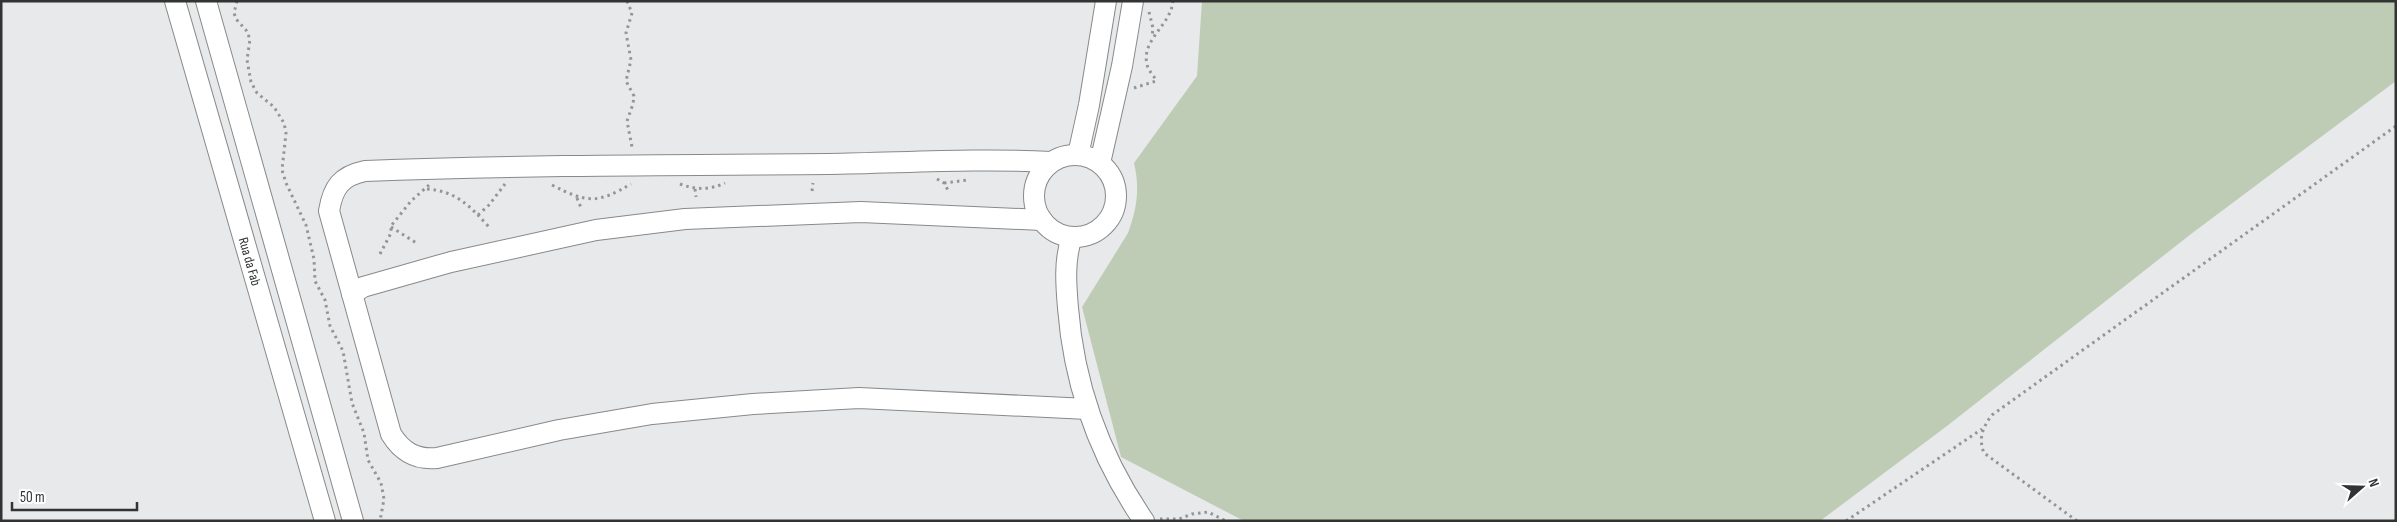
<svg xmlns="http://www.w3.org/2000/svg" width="2397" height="522" font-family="'Sofia Sans Condensed',sans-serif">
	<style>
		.green { fill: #bfccb5 }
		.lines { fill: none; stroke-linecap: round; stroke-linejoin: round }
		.minor-casing { stroke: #87898a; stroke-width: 22 }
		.path { stroke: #949596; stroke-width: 3; stroke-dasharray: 2.5 4; stroke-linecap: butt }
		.minor { stroke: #fff; stroke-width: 20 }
		.labels { text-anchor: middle; stroke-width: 5; stroke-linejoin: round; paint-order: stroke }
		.street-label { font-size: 14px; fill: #323333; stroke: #fff }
	</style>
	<rect width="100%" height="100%" fill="#e8e9eb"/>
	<path class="green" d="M1202,1H2396V81L2191,234L1947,426L1820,521H1244L1121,457L1082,307L1128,233C1137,209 1140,188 1134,163L1197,76Z"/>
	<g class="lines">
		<defs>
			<g id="minor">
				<path id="s1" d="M175,1L325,521"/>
				<path d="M206,1L353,521"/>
				<path d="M1078,155L1089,105L1106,1"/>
				<circle cx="1075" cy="196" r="41"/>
				<path d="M1051,162C977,158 902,163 828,164C674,165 519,165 365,171C341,176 333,187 329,211L391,434C402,452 416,460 437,458L559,430L652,414L753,404L859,398L1088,409"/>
				<path d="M1100,163L1122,66L1133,1"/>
				<path d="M1072,237C1064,259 1066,285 1068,308C1074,385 1100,457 1144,521"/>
				<path d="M352,294L363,287L451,262L596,230L685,219L861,212L1042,220"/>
			</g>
		</defs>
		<use href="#minor" class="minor-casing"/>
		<g class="path">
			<path d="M237,1L234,13L236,19L246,30L250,39L247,60L251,82L257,93L274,107L284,123L286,133L282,170L286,183L306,225L314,259L315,281L325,300L330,326L343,351L352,403L364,433L368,460L381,483L384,499L380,521"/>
			<path d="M627,1L632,13L626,33L631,60L626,81L634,96L633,104L627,121L632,147"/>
			<path d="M1149,12L1153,28L1152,37"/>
			<path d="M1134,88L1156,81C1154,75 1148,71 1147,64C1141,40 1171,25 1173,1"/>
			<path d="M937,179L944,183L949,192"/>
			<path d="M944,183L968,180"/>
			<path d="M680,184C695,190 710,190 725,183"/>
			<path d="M552,185C587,203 597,204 631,184"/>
			<path d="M427,189C456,191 470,206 489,227"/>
			<path d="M695,189L696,197"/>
			<path d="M812,191L813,183"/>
			<path d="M577,198L582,210"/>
			<path d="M478,215L489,205L505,184"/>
			<path d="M391,227L418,244"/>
			<path d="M380,254L391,233V226L411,201L429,185"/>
			<path d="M1160,519H1179L1192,514L1208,512L1226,521"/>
			<path d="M1846,521L1982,429"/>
			<path d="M2077,521L1984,453C1978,438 1983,427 1992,415L2396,126"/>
		</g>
		<use href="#minor" class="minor"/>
	</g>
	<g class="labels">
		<g class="street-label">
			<text dy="5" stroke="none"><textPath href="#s1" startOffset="271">Rua da Fab</textPath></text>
		</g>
	</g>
	<rect width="2397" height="522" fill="none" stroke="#323333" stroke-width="5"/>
	<g transform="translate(2362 487) rotate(70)" stroke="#ffffff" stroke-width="4" paint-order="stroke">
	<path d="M0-4L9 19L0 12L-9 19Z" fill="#323333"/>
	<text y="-8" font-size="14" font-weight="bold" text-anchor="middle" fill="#323333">N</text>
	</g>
	<path d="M12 502v8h125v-8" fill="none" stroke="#323333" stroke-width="2.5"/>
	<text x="20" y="502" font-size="15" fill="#323333" stroke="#ffffff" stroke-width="4" paint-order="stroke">50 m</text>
</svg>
